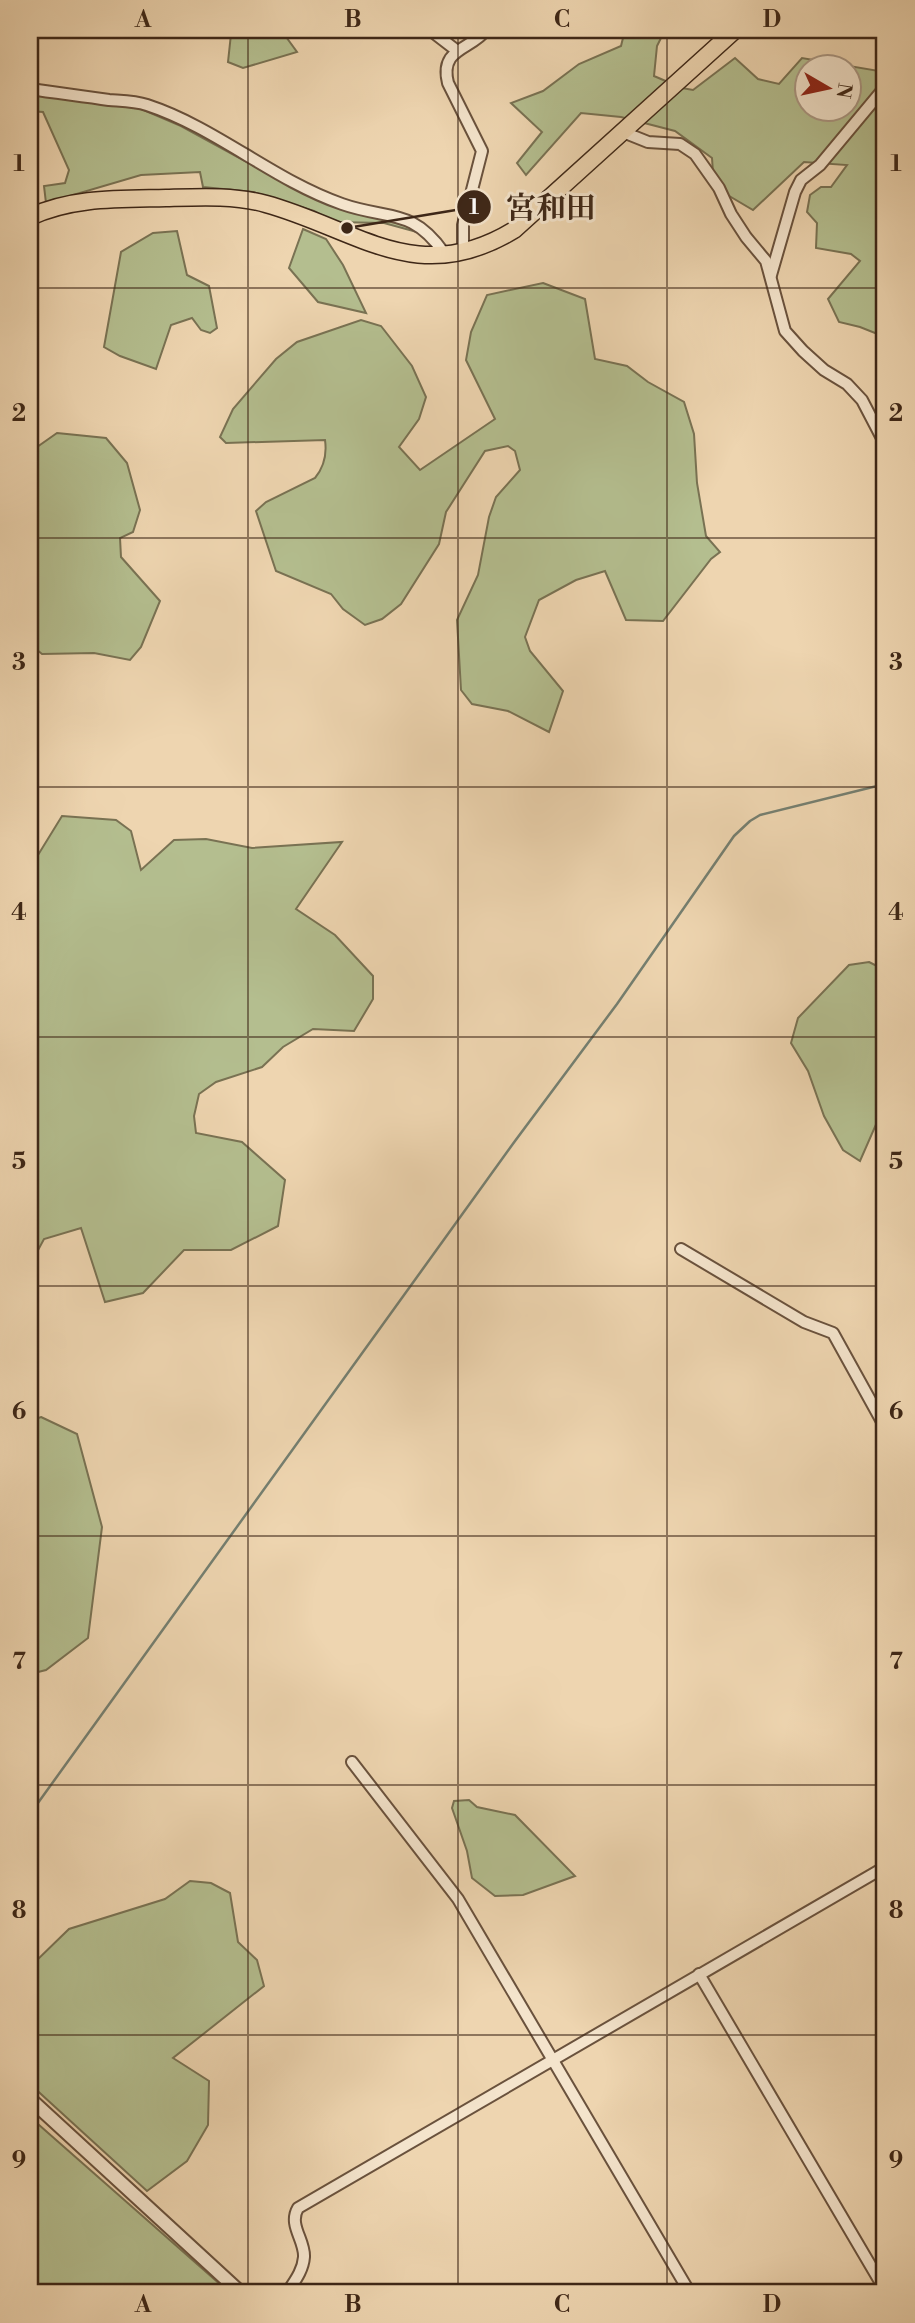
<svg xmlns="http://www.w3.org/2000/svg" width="915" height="2323" font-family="'Libre Bodoni','Noto Serif JP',serif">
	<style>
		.green { fill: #b4be8f; stroke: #797253; stroke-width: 2; fill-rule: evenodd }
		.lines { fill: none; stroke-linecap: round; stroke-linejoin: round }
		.stream { stroke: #757f70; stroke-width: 2.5 }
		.minor-casing { stroke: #6a523d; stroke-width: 14 }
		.tertiary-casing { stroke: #6a523d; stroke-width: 16 }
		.primary-casing { stroke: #3e2717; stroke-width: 19 }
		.minor { stroke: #f4e4cc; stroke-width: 10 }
		.tertiary { stroke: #f4e4cc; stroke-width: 12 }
		.primary { stroke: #eed5b0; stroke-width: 16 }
		.grid { fill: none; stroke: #3e2717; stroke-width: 2; stroke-opacity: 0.55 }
		.leader { fill: none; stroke: #3e2717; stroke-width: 2.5 }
		.callout-dot { fill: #3e2717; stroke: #f4e4cc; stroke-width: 2.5 }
		.mark-label { font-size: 21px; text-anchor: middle; font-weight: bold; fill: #fff }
		.callout-label { font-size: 30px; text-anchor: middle; font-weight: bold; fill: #3e2717; stroke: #f4e4cc; stroke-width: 6; stroke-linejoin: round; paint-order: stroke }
		.neatline { fill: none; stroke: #3e2717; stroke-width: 2.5 }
		.grid-label { font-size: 23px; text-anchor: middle; font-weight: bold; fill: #3e2717 }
	</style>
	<rect width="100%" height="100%" fill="#eed5b0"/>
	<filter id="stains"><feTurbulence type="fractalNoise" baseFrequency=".00286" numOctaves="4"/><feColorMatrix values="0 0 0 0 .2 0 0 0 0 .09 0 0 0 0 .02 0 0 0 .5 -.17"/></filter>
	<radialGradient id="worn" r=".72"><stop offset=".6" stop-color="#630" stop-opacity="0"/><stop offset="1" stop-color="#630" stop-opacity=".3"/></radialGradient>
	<g class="green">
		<path d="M227,30H281L297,52L243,68L228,62L231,34Z"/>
		<path d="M625,30H665L657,46L654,76L682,88L693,90L735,58L758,79L779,84L802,58L885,72V337L860,327L839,322L828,299L860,261L851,254L816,248L817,223L807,212L810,195L821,187H831L847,165L804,162L753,210L714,187L712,158L675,131L621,117L581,113L526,175L517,163L542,132L511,103L543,91L579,64L621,46ZM806,66H848V108H806Z"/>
		<path d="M30,94L139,108L181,126L287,184L393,217L417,232L384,223L334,222L314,211L253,192L203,187L200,172L141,175L46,203L44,186L65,183L69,170L43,112L30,111Z"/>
		<path d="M303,229L326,239L343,265L366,313L318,302L289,268Z"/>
		<path d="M177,231L187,275L209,286L217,328L210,333L201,330L192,318L171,325L156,369L120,356L104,347L121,252L153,233Z"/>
		<path d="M32,232L38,314H30V233Z"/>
		<path d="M543,283L585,299L595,359L627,366L648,382L684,402L694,434L697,483L706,536L720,552L711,559L663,621L626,620L605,571L576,580L539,600L525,637L530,651L563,691L549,732L508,711L472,704L461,690L457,620L478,575L489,517L496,497L520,470L515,451L508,446L485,451L446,512L439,544L401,604L382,619L365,625L343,609L331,594L276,571L256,511L266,502L315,478C324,467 327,454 325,440L226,443L220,437L233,409L276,359L297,342L361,320L381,326L412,366L426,397L419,419L399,447L420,470L495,419L466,360L471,332L487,295Z"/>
		<path d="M57,433L106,438L127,463L140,510L133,532L120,538L121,557L160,601L141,647L130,660L94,653L42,654L30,644V452Z"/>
		<path d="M62,816L116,820L131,831L141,870L174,840L206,839L252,848L342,842L296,909L335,935L373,976V999L354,1031L313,1029L283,1047L262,1067L216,1082L199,1094L194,1116L196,1133L242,1142L285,1180L278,1226L231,1250H184L143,1293L105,1302L81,1228L44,1239L30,1265V868Z"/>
		<path d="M869,962L885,970V1104L860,1161L843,1150L824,1116L808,1071L791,1043L798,1018L849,965Z"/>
		<path d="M41,1417L77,1434L102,1527L88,1638L46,1670L30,1674V1421Z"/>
		<path d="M469,1800L477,1807L515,1815L575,1876L523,1895L495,1896L472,1878L467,1851L452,1808L454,1801Z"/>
		<path d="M190,1881L211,1883L230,1893L238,1942L257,1960L264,1986L173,2058L209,2081L208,2125L187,2161L147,2191L30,2084V1974L37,1960L69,1929L165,1899Z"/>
		<path d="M30,2117L230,2293H30Z"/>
	</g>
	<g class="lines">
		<path class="stream" d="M30,1814L515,1141L617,1004L734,836L750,821L760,815L885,784"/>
		<defs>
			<g id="minor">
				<path d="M430,30L456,50"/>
				<path d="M30,89C56,93 83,96 109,100C122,101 135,101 147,105C217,128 273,180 342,204C387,220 412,207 444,253"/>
				<path d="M623,132L648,142L680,144L695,154L719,188L731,214L746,237L766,261L785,331L803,351L824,370L847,384L862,400L885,444"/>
				<path d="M463,250V225L482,151L448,83C439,48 471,50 486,30"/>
				<path d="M771,275L795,192L801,180L820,165L885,87"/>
				<path d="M681,1249L804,1322L833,1333L885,1427"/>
				<path d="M352,1762L458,1899L690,2293"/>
				<path d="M699,1974L885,2290"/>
				<path d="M287,2293C294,2282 303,2271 304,2257C305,2240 288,2225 298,2208L885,1867"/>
			</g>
			<path id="tertiary" d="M30,2099L241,2293"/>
			<path id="primary" d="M30,217C72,197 120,199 166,198C199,197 234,195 266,204C357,229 417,289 514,230L735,30"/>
		</defs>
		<use href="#minor" class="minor-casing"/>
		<use href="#tertiary" class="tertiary-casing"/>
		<use href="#primary" class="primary-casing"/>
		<use href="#minor" class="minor"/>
		<use href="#tertiary" class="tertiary"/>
		<use href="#primary" class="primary"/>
	</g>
	<path class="grid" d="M248,30V2293M458,30V2293M667,30V2293M30,288H885M30,538H885M30,787H885M30,1037H885M30,1286H885M30,1536H885M30,1785H885M30,2035H885"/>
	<path class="leader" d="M347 228L474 207"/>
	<g class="callout-dot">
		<circle cx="347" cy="228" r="7"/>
		<circle cx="474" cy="207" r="18"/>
	</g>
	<g class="mark-label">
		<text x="474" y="214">1</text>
	</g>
	<g class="callout-label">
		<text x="551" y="218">宮和田</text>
	</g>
	<rect width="915" height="2323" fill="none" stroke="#eed5b0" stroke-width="77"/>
	<g transform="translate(828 88) rotate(99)"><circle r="33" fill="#f4e4cc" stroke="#ab9884" stroke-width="2"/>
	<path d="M0-5L12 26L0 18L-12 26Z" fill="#8f2418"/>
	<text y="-10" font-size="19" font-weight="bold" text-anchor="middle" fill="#3e2717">N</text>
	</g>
	<rect x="38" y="38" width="838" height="2246" class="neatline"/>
	<g class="grid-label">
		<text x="143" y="27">A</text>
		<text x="353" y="27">B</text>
		<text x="562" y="27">C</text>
		<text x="772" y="27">D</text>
		<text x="19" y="171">1</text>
		<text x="896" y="171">1</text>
		<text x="19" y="421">2</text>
		<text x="896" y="421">2</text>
		<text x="19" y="670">3</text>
		<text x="896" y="670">3</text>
		<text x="19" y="920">4</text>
		<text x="896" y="920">4</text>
		<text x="19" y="1169">5</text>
		<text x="896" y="1169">5</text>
		<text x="19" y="1419">6</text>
		<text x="896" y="1419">6</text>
		<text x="19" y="1669">7</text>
		<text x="896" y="1669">7</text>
		<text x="19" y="1918">8</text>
		<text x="896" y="1918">8</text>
		<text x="19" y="2168">9</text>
		<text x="896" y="2168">9</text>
		<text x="143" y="2312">A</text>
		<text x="353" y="2312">B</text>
		<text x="562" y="2312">C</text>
		<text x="772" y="2312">D</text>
	</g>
	<rect width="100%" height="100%" filter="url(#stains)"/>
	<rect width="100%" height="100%" fill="url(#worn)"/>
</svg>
